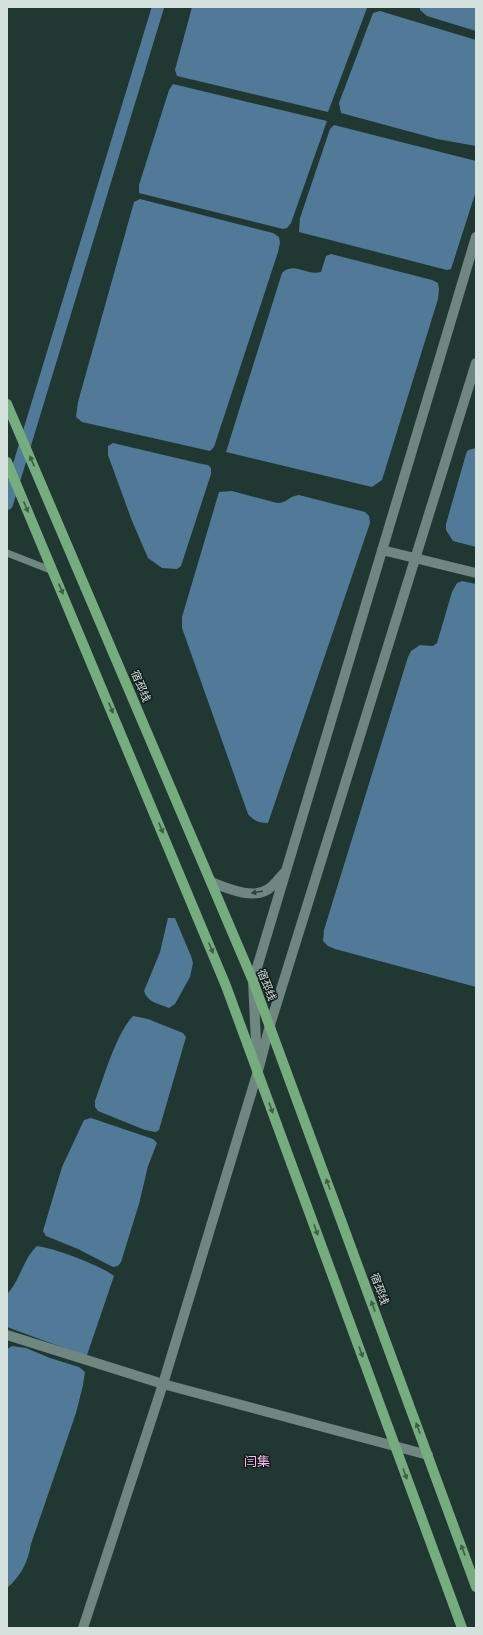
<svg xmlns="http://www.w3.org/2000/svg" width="483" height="1635" font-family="'Libre Baskerville','Noto Sans SC',serif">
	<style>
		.water { fill: #507a97 }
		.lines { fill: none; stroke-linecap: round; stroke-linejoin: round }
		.canal { stroke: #507a97; stroke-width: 12 }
		.lane { stroke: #6f8780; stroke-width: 7 }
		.street { stroke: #6f8780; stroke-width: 10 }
		.secondary { stroke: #6f8780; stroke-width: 10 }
		.primary { stroke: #75ad7f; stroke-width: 10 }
		.oneway { fill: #3f5d47 }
		.oneway2 { fill: #33413e }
		.labels { text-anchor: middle; stroke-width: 3; stroke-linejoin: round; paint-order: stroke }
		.street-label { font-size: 11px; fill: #d4e1dd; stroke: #131c1a }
		.quarter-label { font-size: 13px; fill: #fabbf0; stroke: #131c1a }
	</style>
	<rect width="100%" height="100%" fill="#213732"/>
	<g class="water">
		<path d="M192,7H366L367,8L328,112L177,76L175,70Z"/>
		<path d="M420,7H476V31L427,16L420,10Z"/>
		<path d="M380,11L476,40V146L437,139L341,113L339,103L373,13Z"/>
		<path d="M173,84L327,121L291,223L287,228L283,229L139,193V185L169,90Z"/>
		<path d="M334,125L476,161V191L451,269L447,270L299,232L300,218L330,129Z"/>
		<path d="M140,199L273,233L279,237L280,243L278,252L214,447L210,451L82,422L76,417L78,402L134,202Z"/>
		<path d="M331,254L432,280L438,283L439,289L438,299L382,480L372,487L226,452L282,273C294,261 306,276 321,272L326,256Z"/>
		<path d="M113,443L202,464L208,465L211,468V474L181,566L177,569L162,568L148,558L132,521L108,455V446Z"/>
		<path d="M476,448V547L453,541L446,530V524L466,454L468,450Z"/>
		<path d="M232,491L277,503C288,503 288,496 299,495L365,512L369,516L370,523L268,823C259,823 254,821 248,814L182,628V617L219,492Z"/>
		<path d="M462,581L476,584V987L335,949L328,946L323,941L324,930L408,657L411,651L420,645L433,646L437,643L452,592L457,583Z"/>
		<path d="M168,918H175L191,956L193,963L190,977L175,1004L169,1008C159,1004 147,1002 144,991L160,952Z"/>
		<path d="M133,1016L148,1019L183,1033L186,1037L159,1130L156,1132L145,1130L98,1111L95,1107V1101C104,1077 116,1034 133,1016Z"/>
		<path d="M91,1118L153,1139L157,1143L148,1166L139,1204L121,1262L118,1266L113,1267L78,1249L46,1236L43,1231L62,1167L84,1120Z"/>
		<path d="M37,1246C54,1248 102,1266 114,1276L87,1355H83L7,1327V1294C20,1281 23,1259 37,1246Z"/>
		<path d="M12,1346L26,1348L50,1358L79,1367L85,1372L83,1385L76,1413L31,1544C28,1562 21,1576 7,1588V1349Z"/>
	</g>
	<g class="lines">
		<path class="canal" d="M7,504L158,7"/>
		<path class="lane" d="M7,553L53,571"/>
		<g class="street">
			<path d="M382,550L476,573"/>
			<path d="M7,1335L163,1384L428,1455"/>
		</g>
		<g class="secondary">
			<path d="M211,882C228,889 256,901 271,887C276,883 280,877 284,873"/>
			<path d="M257,1062L253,981L476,237"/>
			<path d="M83,1628L163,1384L258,1071L270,1025L476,363"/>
		</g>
		<g class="primary">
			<path d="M7,404L253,981L476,1587"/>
			<path d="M7,462L226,986L462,1628"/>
		</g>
	</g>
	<defs><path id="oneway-solid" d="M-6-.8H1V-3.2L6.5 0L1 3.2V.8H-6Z"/></defs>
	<g class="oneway">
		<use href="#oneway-solid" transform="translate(32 461) rotate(-113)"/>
		<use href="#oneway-solid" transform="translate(26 507) rotate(67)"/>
		<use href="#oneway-solid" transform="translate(61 589) rotate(67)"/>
		<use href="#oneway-solid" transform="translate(111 708) rotate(67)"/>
		<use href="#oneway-solid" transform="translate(161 828) rotate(67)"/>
		<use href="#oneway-solid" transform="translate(211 948) rotate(67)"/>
		<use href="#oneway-solid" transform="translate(271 1108) rotate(70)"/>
		<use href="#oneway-solid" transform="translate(328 1184) rotate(-110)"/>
		<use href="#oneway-solid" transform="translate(316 1230) rotate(70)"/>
		<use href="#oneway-solid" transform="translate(373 1306) rotate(-110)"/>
		<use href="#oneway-solid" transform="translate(361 1352) rotate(70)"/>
		<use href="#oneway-solid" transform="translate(418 1428) rotate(-110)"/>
		<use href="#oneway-solid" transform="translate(405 1474) rotate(70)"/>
		<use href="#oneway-solid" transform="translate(463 1550) rotate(-110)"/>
	</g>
	<use class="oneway2" href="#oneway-solid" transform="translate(257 892) rotate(170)"/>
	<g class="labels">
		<g class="street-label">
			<text transform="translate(141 686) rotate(67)" y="4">宿邳线</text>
			<text transform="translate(267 985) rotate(69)" y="4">宿邳线</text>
			<text transform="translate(380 1289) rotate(70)" y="4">宿邳线</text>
		</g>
		<g class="quarter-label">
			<text x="257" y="1466">闫集</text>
		</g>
	</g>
	<rect width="483" height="1635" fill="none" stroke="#d4e1dd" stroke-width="16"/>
</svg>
